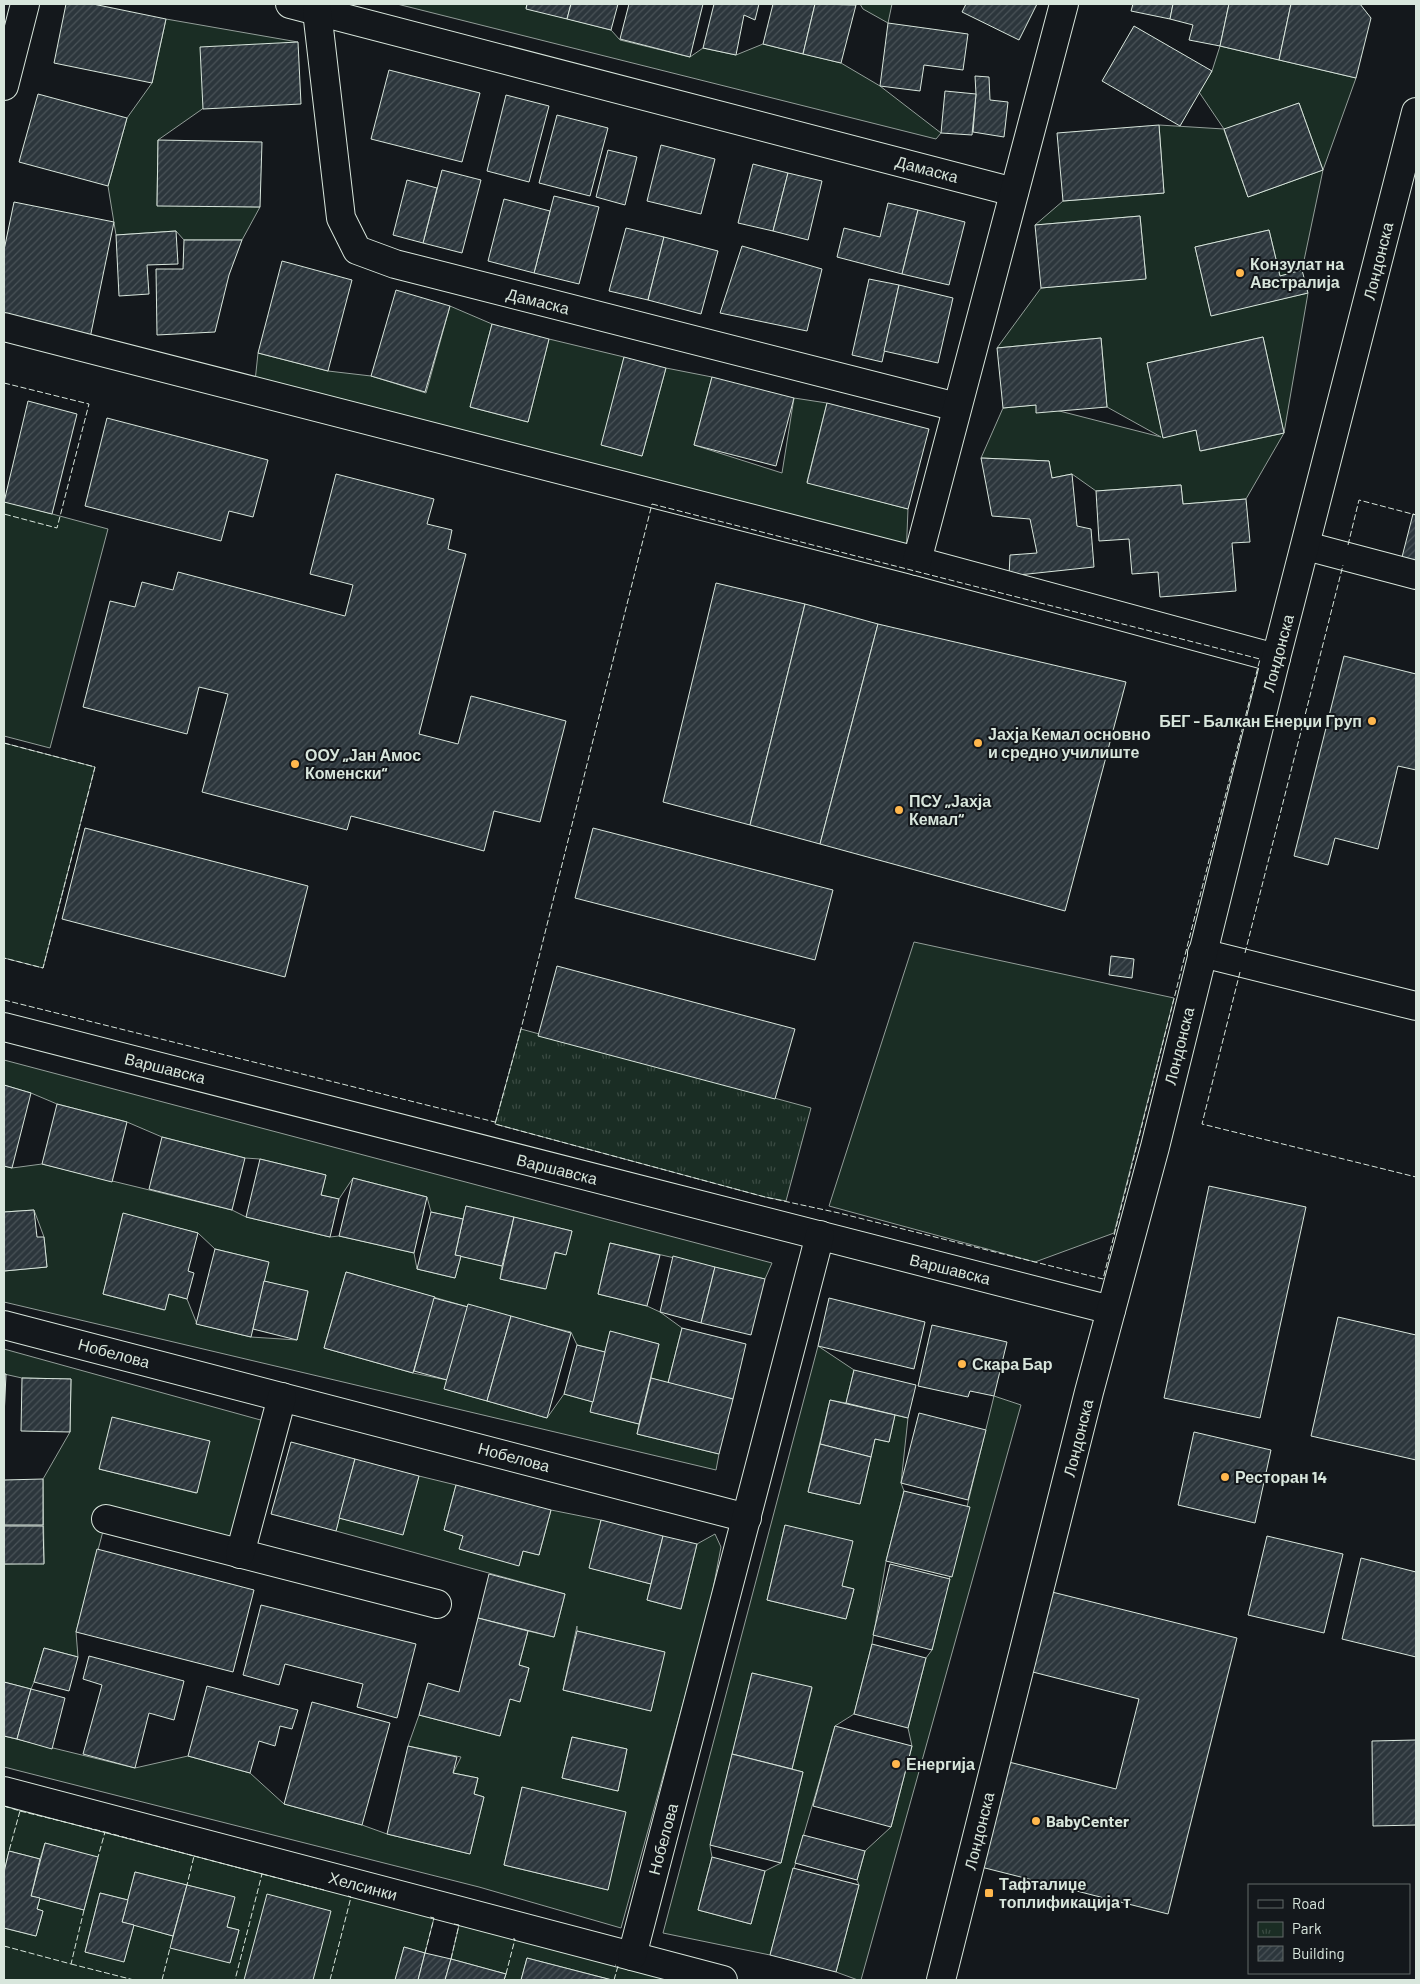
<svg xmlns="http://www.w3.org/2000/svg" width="1420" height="1984" font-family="Barlow,sans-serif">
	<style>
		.green { fill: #1a2d24; stroke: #939e99; fill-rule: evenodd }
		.park { fill: url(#park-tufts); stroke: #939e99 }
		.building { fill: url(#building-hatch); stroke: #d8e6dc }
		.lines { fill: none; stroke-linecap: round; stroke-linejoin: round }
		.minor-casing { stroke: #d8e6dc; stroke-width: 30 }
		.minor { stroke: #14181c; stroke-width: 28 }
		.fence { stroke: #d8e6dc; stroke-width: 1; stroke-dasharray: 6 2.5; stroke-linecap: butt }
		.poi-dot { fill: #ffb74d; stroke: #14181c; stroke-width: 2 }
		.labels { text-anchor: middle; stroke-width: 4; stroke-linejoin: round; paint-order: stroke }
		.street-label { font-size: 16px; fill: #d8e6dc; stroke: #14181c }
		.poi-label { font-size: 16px; font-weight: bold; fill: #d8e6dc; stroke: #14181c; text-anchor: start }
	</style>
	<defs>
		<pattern id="park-tufts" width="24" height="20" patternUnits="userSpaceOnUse" patternTransform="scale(1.25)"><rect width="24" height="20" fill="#1a2d24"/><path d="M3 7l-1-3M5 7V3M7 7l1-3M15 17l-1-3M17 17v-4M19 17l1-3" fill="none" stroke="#3b4b43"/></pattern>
		<pattern id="building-hatch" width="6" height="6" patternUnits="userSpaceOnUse" patternTransform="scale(1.25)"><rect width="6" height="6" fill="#2c363c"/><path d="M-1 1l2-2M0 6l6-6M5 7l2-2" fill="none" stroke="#4a5358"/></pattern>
	</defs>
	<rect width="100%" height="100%" fill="#14181c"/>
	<g class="green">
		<path d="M397,4H527L526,8L611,30L620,40L690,57L703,48L736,55L763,44L841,63L880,86L941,133L936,139Z"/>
		<path d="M860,4H892L888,23L863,9Z"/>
		<path d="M166,19L298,42L158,140L157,205L260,207L242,240H184L176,231L116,235L108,186L127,118L152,83Z"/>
		<path d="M1220,46L1356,78L1323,170L1302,270L1280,276L1269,230L1195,247L1211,315L1308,293L1284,433L1246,499L1183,504L1181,485L1096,491L1072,474L1052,478L1049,461L981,458L1003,408L1036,405L1161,437L1107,407L1101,338L997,348L1041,288L1146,278L1140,216L1035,225L1063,201L1164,193L1159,125L1224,129L1199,92L1212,71ZM1299,103L1323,170L1248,197L1224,130ZM1263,337L1284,433L1201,451L1196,430L1163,437L1147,363Z"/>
		<path d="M450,306L492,324L470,407L528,422L549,339L624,357L602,445L642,456L666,368L712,377L694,445L782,473L794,398L827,403L807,482L908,509L906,558L254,391L258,353L328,371L371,376L426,393Z"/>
		<path d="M4,501L108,529L50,748L4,736Z"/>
		<path d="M4,743L95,767L43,968L4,958Z"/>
		<path d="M914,942L1174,998L1114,1233L1035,1262L829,1206Z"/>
		<path d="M4,1060L772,1263L765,1279L610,1243L598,1294L647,1306L660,1312L682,1328L668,1383L651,1378L659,1344L610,1332L605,1352L577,1345L571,1332L468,1307L346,1272L324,1348L413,1373L447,1380L445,1389L547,1418L564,1394L593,1402L591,1412L639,1424L637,1434L719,1454L716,1470L4,1302V1271L47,1267L44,1237L34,1210L4,1212V1166L12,1168L42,1164L232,1210L246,1217L330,1237L339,1236L414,1253L417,1269L455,1278L461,1256L502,1266L500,1279L545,1289L555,1253L566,1254L572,1231L466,1206L463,1219L431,1212L427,1197L353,1178L339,1199L321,1195L326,1175L260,1159L245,1158L162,1137L127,1122L57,1104L31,1093L4,1085ZM123,1214L198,1233L215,1249L268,1262L264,1281L308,1292L297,1340L251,1337L197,1324L187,1299L169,1294L164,1310L103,1294Z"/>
		<path d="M818,1346L854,1370L846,1403L830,1400L808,1492L860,1504L875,1439L889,1442L895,1415L908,1418L901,1483L904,1491L886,1561L872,1644L854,1714L835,1726C814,1802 790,1878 770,1955L663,1933ZM785,1525L842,1586L854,1589L846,1619L767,1600ZM752,1673L812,1688L792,1769L803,1772L781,1863L765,1871L751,1924L698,1910L712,1857L710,1846Z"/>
		<path d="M4,1349L275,1424L240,1554L106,1520L76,1632L78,1657L44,1648L34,1682L31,1689L4,1682V1564L44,1563L43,1479L70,1432L71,1379L22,1378L4,1374ZM209,1441L196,1493L99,1469Z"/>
		<path d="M994,1396L1021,1405L861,1980H858L836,1972L859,1885L857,1880L865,1851L891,1827L912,1746L908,1728L926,1658L932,1650Z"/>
		<path d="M419,1476L456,1485L444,1530L463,1536L460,1549L519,1565L523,1551L539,1555L551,1510L601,1520L590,1568L651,1584L647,1600L681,1609L697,1544L715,1534L721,1547L709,1610L621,1928L479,1887L4,1767V1736L135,1768L188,1756L250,1773L284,1804L362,1825L387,1834L470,1854L484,1797L474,1794L478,1778L453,1773L461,1757L408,1746L419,1715L500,1736L510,1699L520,1701L529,1668L519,1665L528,1631L554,1637L565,1594L336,1531L339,1518L403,1534ZM577,1626V1631L664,1652L651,1711L563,1690ZM572,1737L627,1749L618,1791L562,1778ZM522,1787L608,1890L504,1865Z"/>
		<path d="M4,1806L434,1918L425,1953L404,1947L395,1980H4V1928L36,1936L43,1911L37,1909L40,1898L84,1910L98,1858L45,1843L40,1859L9,1851L4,1872ZM135,1872L234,1897L227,1927L239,1930L230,1962L171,1947L173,1936L134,1925L124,1961L85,1952L100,1893L128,1900Z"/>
		<path d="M459,1925L670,1980H612L527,1958L521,1980H504L506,1974L451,1959Z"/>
	</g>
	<path class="park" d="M521,1029L811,1108L786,1201L765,1197L495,1124Z"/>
	<g class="building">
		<path d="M66,4H93L166,19L152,83L54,63Z"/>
		<path d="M527,4H571L567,19L526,9Z"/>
		<path d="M571,4H618L611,30L567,19Z"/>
		<path d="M629,4H703L690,57L620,39Z"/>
		<path d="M714,4H759L755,20L744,15L736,55L703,48Z"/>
		<path d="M773,4H815L803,54L763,44Z"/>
		<path d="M815,4L856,5L841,63L803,54Z"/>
		<path d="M966,4H1037L1019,40L962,12Z"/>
		<path d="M1133,4H1173L1170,19L1131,11Z"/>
		<path d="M1173,4H1229L1220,46L1189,40L1193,25L1170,19Z"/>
		<path d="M1229,4H1291L1279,60L1220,46Z"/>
		<path d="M1291,4H1360L1371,18L1356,78L1279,60Z"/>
		<path d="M888,23L968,34L963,70L924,65L920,91L880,86Z"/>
		<path d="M1134,26L1212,71L1180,126L1102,81Z"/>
		<path d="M298,42L301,104L203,109L200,47Z"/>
		<path d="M389,70L480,93L462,162L371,139Z"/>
		<path d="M975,76L989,77L990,100L1008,102L1004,137L973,132L976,94Z"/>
		<path d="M945,91L976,94L972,135L941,133Z"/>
		<path d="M38,94L127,118L108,186L19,162Z"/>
		<path d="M506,95L549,106L529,182L487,171Z"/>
		<path d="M1299,103L1323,170L1248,197L1224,129Z"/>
		<path d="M557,115L608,128L590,196L539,183Z"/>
		<path d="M1159,125L1164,193L1063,201L1057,133Z"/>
		<path d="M158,140L262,142L260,207L157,206Z"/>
		<path d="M661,145L715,159L701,214L647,201Z"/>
		<path d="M608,150L637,157L625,205L596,197Z"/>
		<path d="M753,164L788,173L773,231L738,223Z"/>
		<path d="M442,170L481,180L462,253L423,243Z"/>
		<path d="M788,173L822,181L808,240L773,231Z"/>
		<path d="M407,180L437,188L423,243L393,235Z"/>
		<path d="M554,196L599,207L579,284L534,273Z"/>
		<path d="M504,199L550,211L534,273L488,261Z"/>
		<path d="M14,202L114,222L90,338L4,320V250Z"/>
		<path d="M888,203L918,210L902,274L837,257L844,228L880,237Z"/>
		<path d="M918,210L965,222L949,285L902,274Z"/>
		<path d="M1140,216L1146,279L1041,288L1035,225Z"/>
		<path d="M626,228L664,237L648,300L609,291Z"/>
		<path d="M1269,230L1280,276L1302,270L1308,293L1211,316L1195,247Z"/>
		<path d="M176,231L178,264L147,265L149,294L119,296L116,235Z"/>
		<path d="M664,237L718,251L701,314L648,300Z"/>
		<path d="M184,240H242L229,275L215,332L157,335L156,269H183Z"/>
		<path d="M742,246L822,269L807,331L720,313Z"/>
		<path d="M282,261L352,280L328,371L258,353Z"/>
		<path d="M869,279L899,285L882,362L852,355Z"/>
		<path d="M899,285L953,298L938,363L884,351Z"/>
		<path d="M396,290L450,306L425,392L371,376Z"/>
		<path d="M492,324L549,339L528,422L470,407Z"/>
		<path d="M1263,337L1284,433L1200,451L1196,430L1163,438L1147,363Z"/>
		<path d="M1101,338L1107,407L1036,413V405L1003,408L997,348Z"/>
		<path d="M624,357L666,368L642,456L601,445Z"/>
		<path d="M712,377L794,398L776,466L694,445Z"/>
		<path d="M28,401L77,414L52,514L4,502Z"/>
		<path d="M827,403L929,429L908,509L807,483Z"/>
		<path d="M107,418L268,460L253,517L229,511L221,541L85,506Z"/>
		<path d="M981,458L1049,461L1052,478L1072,474L1077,526L1091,529L1094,567L1009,576L1010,555L1037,553L1030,519L992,516Z"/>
		<path d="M336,474L434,499L427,524L452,530L448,549L466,554L419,734L458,744L471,696L566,721L540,822L494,811L484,851L351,816L347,830L202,792L228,694L199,687L187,734L83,707L110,601L135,607L142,582L173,590L178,572L345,616L353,585L310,574Z"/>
		<path d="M1181,485L1183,504L1246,499L1250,542L1232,543L1236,591L1160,597L1158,572L1132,574L1129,539L1099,541L1096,491Z"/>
		<path d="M1413,514L1416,515V561L1402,557Z"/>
		<path d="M716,583L805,604L750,825L663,802Z"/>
		<path d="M805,604L878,624L820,844L750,825Z"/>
		<path d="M878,624L1126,682L1065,911L820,844Z"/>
		<path d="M1344,656L1416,674V770L1398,766L1378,849L1335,838L1328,865L1294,856Z"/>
		<path d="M85,828L308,886L285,977L62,919Z"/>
		<path d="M593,828L833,890L815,960L575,898Z"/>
		<path d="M1111,956L1134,959L1132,978L1109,975Z"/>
		<path d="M557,966L795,1029L775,1099L538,1036Z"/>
		<path d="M4,1085L31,1093L12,1168L4,1166Z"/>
		<path d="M57,1104L127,1122L112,1182L42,1164Z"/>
		<path d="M162,1137L245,1158L232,1210L149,1189Z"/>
		<path d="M260,1159L326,1175L321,1195L339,1199L330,1237L246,1217Z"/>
		<path d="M353,1178L427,1197L414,1253L339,1236Z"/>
		<path d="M1209,1186L1306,1207L1260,1418L1164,1398Z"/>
		<path d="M466,1206L514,1217L502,1266L455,1255Z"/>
		<path d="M34,1210L37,1237H44L47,1267L4,1271V1212Z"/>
		<path d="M431,1212L463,1219L455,1255L461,1256L455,1278L417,1269Z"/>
		<path d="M123,1213L198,1233L188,1271L194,1273L187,1299L169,1294L165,1310L103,1294Z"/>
		<path d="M514,1217L572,1231L566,1255L555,1252L546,1289L500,1279Z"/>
		<path d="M610,1243L660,1255L647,1306L598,1294Z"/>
		<path d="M215,1249L269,1262L251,1337L196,1324Z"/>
		<path d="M673,1256L715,1267L701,1323L660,1312Z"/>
		<path d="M715,1267L765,1279L751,1335L701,1323Z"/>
		<path d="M346,1272L435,1297L413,1373L324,1348Z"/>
		<path d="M264,1281L308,1291L297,1340L253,1329Z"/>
		<path d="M434,1298L468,1307L447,1380L414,1371Z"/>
		<path d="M829,1298L925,1322L914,1369L818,1346Z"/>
		<path d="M468,1304L511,1316L487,1401L444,1389Z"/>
		<path d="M511,1316L571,1333L547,1418L487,1401Z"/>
		<path d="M1338,1317L1416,1335V1460L1311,1436Z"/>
		<path d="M932,1325L1007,1342L994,1396L970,1391L968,1397L918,1386Z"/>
		<path d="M682,1328L746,1344L733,1399L668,1383Z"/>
		<path d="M610,1331L659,1344L639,1424L590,1412Z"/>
		<path d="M577,1345L605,1352L593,1402L564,1394Z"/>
		<path d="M854,1370L916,1385L908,1418L846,1403Z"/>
		<path d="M4,1374H6L4,1417Z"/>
		<path d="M22,1378L71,1379L70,1432L21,1431Z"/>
		<path d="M651,1378L733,1399L719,1454L637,1434Z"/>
		<path d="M830,1400L895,1415L889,1442L875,1439L871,1457L820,1444Z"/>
		<path d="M919,1413L986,1430L968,1500L901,1483Z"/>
		<path d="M112,1417L210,1441L197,1493L99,1469Z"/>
		<path d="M1194,1432L1271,1450L1255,1523L1178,1505Z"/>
		<path d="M291,1442L355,1459L336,1531L271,1514Z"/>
		<path d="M820,1444L871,1457L860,1504L808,1492Z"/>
		<path d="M355,1459L419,1476L403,1535L339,1518Z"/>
		<path d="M43,1479V1525H4V1480Z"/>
		<path d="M456,1485L551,1510L539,1555L523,1551L519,1566L459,1549L463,1536L444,1530Z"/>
		<path d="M904,1491L970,1507L952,1577L886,1561Z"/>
		<path d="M601,1520L663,1536L651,1584L589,1568Z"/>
		<path d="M785,1525L853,1541L842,1586L854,1589L846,1619L767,1600Z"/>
		<path d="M4,1526H43L44,1564H4Z"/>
		<path d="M663,1536L697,1544L681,1609L647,1600Z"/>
		<path d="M1267,1536L1343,1554L1324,1633L1248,1615Z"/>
		<path d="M97,1549L254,1590L233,1672L76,1632Z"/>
		<path d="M1361,1558L1416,1572V1657L1342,1639Z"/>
		<path d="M890,1564L950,1579L932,1650L873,1635Z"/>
		<path d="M489,1574L565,1594L554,1637L478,1618Z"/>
		<path d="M1040,1589L1237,1638L1168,1914L973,1865L997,1759L1116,1789L1139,1699L1021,1669Z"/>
		<path d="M261,1605L416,1644L397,1718L357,1707L363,1684L285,1664L279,1685L243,1675Z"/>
		<path d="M478,1618L528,1631L519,1665L529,1668L520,1702L510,1699L500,1736L419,1715L428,1683L459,1692Z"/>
		<path d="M577,1631L665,1652L651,1711L563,1690Z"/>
		<path d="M872,1644L926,1658L908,1728L854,1714Z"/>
		<path d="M44,1648L78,1657L69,1691L34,1682Z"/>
		<path d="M89,1656L184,1681L174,1720L149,1713L135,1768L83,1754L102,1685L83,1679Z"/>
		<path d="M752,1673L812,1687L792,1769L732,1754Z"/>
		<path d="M4,1682L31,1689L17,1739L4,1736Z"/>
		<path d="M207,1686L298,1710L292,1729L280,1726L275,1746L259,1741L250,1773L188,1756Z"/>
		<path d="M31,1689L65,1698L52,1749L17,1739Z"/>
		<path d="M312,1702L390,1723L362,1825L284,1804Z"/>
		<path d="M835,1726L912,1746L891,1827L813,1806Z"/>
		<path d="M572,1737L627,1749L618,1791L562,1778Z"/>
		<path d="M1416,1740V1825L1373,1826L1372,1741Z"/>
		<path d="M408,1746L457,1757L453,1773L478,1778L474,1794L484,1797L470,1854L387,1834Z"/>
		<path d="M732,1754L803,1772L781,1863L710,1845Z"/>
		<path d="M522,1787L626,1812L608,1890L504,1865Z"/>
		<path d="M803,1835L865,1851L857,1880L795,1863Z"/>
		<path d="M45,1843L98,1857L84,1910L31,1896Z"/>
		<path d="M9,1851L40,1859L31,1896L40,1898L37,1909L43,1911L36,1936L4,1928V1872Z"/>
		<path d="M712,1857L765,1871L751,1924L698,1910Z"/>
		<path d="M793,1868L859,1885L836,1972L770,1955Z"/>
		<path d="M135,1872L187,1885L173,1936L122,1922Z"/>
		<path d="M187,1885L235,1897L227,1927L239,1930L230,1963L170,1948Z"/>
		<path d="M100,1893L128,1900L122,1922L134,1925L124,1962L85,1952Z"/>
		<path d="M267,1894L331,1911L313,1980H244Z"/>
		<path d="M404,1947L425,1953L418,1980H395Z"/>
		<path d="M425,1953L451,1959L445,1980H418Z"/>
		<path d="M527,1958L612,1980H521Z"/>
		<path d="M451,1959L506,1974L504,1980H445Z"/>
	</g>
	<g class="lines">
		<defs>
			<g id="minor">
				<path d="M290,4L1014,192"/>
				<path d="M317,11L341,218L357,250L395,264L957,407"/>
				<path d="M4,86L25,4"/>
				<path d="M4,327L917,561L1276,658"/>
				<path d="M1306,546L1416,575"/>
				<path d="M917,561L1064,4"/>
				<path d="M1202,953L1416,1006"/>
				<path d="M4,1027L1111,1310"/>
				<path d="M4,1325L747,1518"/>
				<path d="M106,1519L437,1604"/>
				<path d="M240,1554L282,1397"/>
				<path d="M4,1791L723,1980"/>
				<path d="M632,1956L820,1235"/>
				<path d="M941,1980L1089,1392L1155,1147L1276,658L1416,112"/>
			</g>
		</defs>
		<use href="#minor" class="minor-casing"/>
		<use href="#minor" class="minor"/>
		<g class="fence">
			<path d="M4,383L89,404L57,528L4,514"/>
			<path d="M652,504L1260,659L1103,1279L839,1213L765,1197L495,1124L521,1029Z"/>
			<path d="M1348,545L1359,500L1416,515"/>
			<path d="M4,743L95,767L43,968L4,958"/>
			<path d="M1245,953L1343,565"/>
			<path d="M1240,972L1202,1124L1416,1177"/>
			<path d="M4,1000L495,1122"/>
			<path d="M4,1806L20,1811L9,1851"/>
			<path d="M20,1811L105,1832L98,1857"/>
			<path d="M105,1832L194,1856L187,1885"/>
			<path d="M194,1856L262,1874L235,1980"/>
			<path d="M262,1874L324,1890"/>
			<path d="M4,1946L71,1964L84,1910"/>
			<path d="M425,1953L434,1918L430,1917"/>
			<path d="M451,1959L459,1925L454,1924"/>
			<path d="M71,1964L134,1980"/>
			<path d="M506,1974L515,1939H513"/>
			<path d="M162,1980L170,1948"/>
			<path d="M330,1980L351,1897L348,1896"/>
			<path d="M614,1980L618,1966L615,1965"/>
		</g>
	</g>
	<g class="poi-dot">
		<circle cx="1240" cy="273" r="5"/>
		<circle cx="1372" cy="721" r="5"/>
		<circle cx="978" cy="743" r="5"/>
		<circle cx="295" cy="764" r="5"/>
		<circle cx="899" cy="810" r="5"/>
		<circle cx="962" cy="1364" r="5"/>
		<circle cx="1225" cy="1477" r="5"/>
		<circle cx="896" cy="1764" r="5"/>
		<circle cx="1036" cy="1821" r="5"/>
		<rect x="984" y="1888" width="10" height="10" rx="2.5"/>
	</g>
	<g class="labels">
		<g class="street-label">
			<text transform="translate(927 169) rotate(15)" y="6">Дамаска</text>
			<text transform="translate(1378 261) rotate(-76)" y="6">Лондонска</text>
			<text transform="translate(538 301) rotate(14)" y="6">Дамаска</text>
			<text transform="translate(1278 653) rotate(-75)" y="6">Лондонска</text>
			<text transform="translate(1179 1046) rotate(-76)" y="6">Лондонска</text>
			<text transform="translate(165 1068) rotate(14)" y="6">Варшавска</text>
			<text transform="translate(557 1169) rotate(14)" y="6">Варшавска</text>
			<text transform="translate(950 1269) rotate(14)" y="6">Варшавска</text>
			<text transform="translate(114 1353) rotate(15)" y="6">Нобелова</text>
			<text transform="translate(1078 1438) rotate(-76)" y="6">Лондонска</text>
			<text transform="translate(514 1457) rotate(15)" y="6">Нобелова</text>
			<text transform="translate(979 1831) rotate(-76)" y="6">Лондонска</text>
			<text transform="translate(663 1839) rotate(-75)" y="6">Нобелова</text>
			<text transform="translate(363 1886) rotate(15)" y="6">Хелсинки</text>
		</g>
		<g class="poi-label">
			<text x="1250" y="270">Конзулат на<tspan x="1250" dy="18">Австралија</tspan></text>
			<text x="1362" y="727" text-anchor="end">БЕГ - Балкан Енерџи Груп</text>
			<text x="988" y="740">Јахја Кемал основно<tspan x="988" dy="18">и средно училиште</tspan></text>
			<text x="305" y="761">ООУ „Јан Амос<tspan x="305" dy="18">Коменски“</tspan></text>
			<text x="909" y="807">ПСУ „Јахја<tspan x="909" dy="18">Кемал“</tspan></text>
			<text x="972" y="1370">Скара Бар</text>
			<text x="1235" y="1483">Ресторан 14</text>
			<text x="906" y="1770">Енергија</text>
			<text x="1046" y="1827">BabyCenter</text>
			<text x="999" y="1890">Тафталиџе<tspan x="999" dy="18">топлификација т</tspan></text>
		</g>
	</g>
	<rect width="1420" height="1984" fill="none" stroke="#d8e6dc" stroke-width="10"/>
	<rect x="1248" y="1884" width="162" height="90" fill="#14181c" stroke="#626a69"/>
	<rect x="1258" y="1900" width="25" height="8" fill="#14181c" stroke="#626a69"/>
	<text x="1292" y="1909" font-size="15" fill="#d8e6dc">Road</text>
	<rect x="1258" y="1922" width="25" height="15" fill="url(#park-tufts)" stroke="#626a69"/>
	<text x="1292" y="1934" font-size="15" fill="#d8e6dc">Park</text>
	<rect x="1258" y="1946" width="25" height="15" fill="url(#building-hatch)" stroke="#626a69"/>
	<text x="1292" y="1959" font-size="15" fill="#d8e6dc">Building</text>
</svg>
